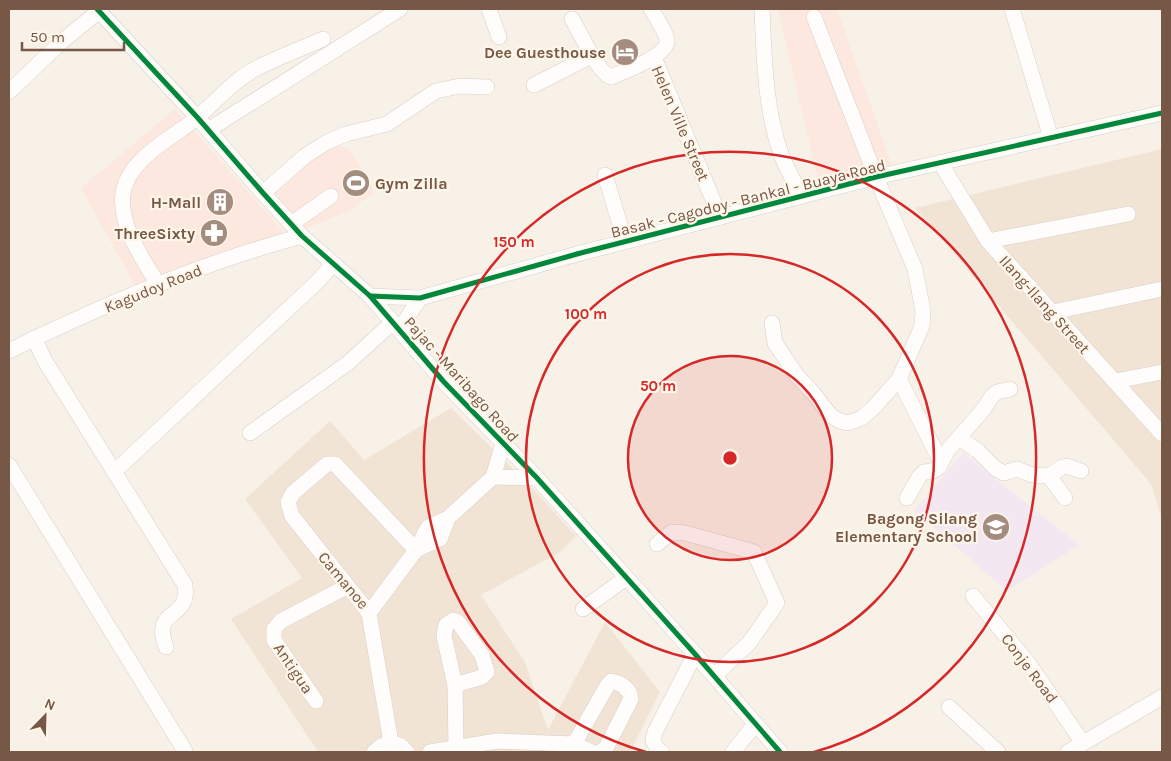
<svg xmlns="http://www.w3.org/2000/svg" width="1171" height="761" font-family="Karla,sans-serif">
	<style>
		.residential { fill: #f2e4d5 }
		.commercial { fill: #fce8de }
		.education { fill: #f3e7f2 }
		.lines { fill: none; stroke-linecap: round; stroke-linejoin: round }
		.minor-casing { stroke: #d9cec6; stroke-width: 16 }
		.minor { stroke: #fefdfc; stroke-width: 15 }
		.cycleway-casing { stroke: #fff6ea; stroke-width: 8 }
		.cycleway { stroke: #00873e; stroke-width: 5 }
		.ring { fill: none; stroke: #d62828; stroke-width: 2.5 }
		.labels { text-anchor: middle; stroke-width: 4.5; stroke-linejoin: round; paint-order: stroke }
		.poi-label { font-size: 16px; font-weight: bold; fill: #775746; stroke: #fff6ea; text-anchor: end }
		.street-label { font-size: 16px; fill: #775746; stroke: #fff6ea }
		.centre { fill: #d62828; stroke: #fff6ea; stroke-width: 2.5 }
		.ring-label { font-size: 15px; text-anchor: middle; font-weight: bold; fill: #d62828; stroke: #fff6ea; stroke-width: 4.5; stroke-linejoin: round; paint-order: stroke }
	</style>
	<rect width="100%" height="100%" fill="#f8f1e8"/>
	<g class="residential">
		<path d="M1162,149V519L1151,484L915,208Z"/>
		<path d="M451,408L527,482L576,536L560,552L481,595L525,662L548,730L605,622L660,692L630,752H318L231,619L302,578L245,499L330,421L364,460Z"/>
	</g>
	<g class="commercial">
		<path d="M778,9H837L892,166L819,184Z"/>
		<path d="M175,109L284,232L138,291L81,188Z"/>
		<path d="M335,144L350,150L372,187L374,194L363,200L351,210L305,229L271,191L306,161Z"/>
	</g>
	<path class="education" d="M963,453L1079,545L1007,591L914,510Z"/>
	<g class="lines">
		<defs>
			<g id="minor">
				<path d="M97,9L197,117L263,193L302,236L370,296L444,382L537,478L695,654L780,752"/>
				<path d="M489,9L499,37"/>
				<path d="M762,9C764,57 765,108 781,154C786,168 795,182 801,196"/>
				<path d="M1012,9L1051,138"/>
				<path d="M814,17L876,177L915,269L923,311L922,326L899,379L941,462"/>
				<path d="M572,19C579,31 599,74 611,77C623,72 668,56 667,40C666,32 655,16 651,9"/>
				<path d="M654,57L720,217"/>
				<path d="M534,85L591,56"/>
				<path d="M9,92L60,43L99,11"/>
				<path d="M208,130L400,9"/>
				<path d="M941,164L988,241L1162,434"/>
				<path d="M605,175L625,241"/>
				<path d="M263,193L305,156L327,142L346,134L387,124L436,91L460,86L487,87"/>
				<path d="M291,224L331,196"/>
				<path d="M988,241L1128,214"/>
				<path d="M158,284C142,258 119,226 123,194C127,159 174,137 198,117C217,100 234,80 257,68C278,57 301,49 323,39"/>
				<path d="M370,296L420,298L577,254L876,177L1162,113"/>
				<path d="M1053,312L1162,289"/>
				<path d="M772,323L775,343L797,376L814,394L831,416L840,421L848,423L862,418L876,405L899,379"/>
				<path d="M400,329L420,298"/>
				<path d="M34,338L45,361L185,585C185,588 186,593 185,597C181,619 153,611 166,647"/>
				<path d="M9,351C102,305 201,263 302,236"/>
				<path d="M1116,381L1162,372"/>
				<path d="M250,433L348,363L393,322"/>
				<path d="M959,438L978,451L996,469L1004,473L1017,469L1032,475L1049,476L1062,467L1067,466L1081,471"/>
				<path d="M9,465L185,751V752"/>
				<path d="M114,472L317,282L333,264"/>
				<path d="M1049,476L1065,498"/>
				<path d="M493,477L537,478"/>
				<path d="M907,498L919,477L924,472L933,471L939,467L948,450L983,410L992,396L997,392L1010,389"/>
				<path d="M657,544L672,532L685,533L754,552L777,603L749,643L714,676"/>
				<path d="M416,550L440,539L448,518"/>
				<path d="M973,596L1029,664L1083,743"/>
				<path d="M583,609L626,578"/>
				<path d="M369,613L292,516L288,502L293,493L327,464H335L416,550"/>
				<path d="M369,613L416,550L428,527L448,518L493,477L503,444"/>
				<path d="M369,613L391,743"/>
				<path d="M453,620L458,622L482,655L487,672L482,677L455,685L444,636L446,625Z"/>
				<path d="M316,701L274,640V629L281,621L346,587"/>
				<path d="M949,707L998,752"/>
				<path d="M374,752C384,741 398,740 407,752"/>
				<path d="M430,752L497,741L574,744"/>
				<path d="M454,752L456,747L455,685"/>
				<path d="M592,752L574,744L607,686L611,681C621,683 630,688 631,699L606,748L600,752"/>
				<path d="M662,752L657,749L653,740L655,732L695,654"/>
				<path d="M733,752L755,724"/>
				<path d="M1068,752L1162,697"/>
			</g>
		</defs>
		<use href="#minor" class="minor-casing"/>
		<use href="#minor" class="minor"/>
		<defs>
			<g id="cycleway">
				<path d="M97,9L197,117L263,193L302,236L370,296L444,382L537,478L695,654L780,752"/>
				<path d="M370,296L420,298L577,254L876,177L1162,113"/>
			</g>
		</defs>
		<use href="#cycleway" class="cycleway-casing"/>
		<use href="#cycleway" class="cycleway"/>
	</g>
	<circle cx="730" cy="458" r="102" fill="#d62828" fill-opacity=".12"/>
	<g class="ring">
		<circle cx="730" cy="458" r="102"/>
		<circle cx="730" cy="458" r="204"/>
		<path d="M646 752A306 306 0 1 1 814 752"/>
	</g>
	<defs>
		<symbol id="hotel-disc" viewBox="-11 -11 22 22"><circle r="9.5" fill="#a48d7f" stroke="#fff6ea"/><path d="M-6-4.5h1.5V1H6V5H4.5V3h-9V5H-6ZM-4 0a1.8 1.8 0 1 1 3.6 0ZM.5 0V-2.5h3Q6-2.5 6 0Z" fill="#fff"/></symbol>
		<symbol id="stadium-disc" viewBox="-11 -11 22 22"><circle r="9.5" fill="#a48d7f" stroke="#fff6ea"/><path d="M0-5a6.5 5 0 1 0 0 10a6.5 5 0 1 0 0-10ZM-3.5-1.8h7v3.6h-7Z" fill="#fff"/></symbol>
		<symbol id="building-disc" viewBox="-11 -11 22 22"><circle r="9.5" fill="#a48d7f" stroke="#fff6ea"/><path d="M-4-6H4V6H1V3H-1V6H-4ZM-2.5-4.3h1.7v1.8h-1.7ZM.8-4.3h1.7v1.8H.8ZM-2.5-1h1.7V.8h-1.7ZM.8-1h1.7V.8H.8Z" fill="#fff"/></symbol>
		<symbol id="pharmacy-disc" viewBox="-11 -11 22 22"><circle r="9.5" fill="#a48d7f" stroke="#fff6ea"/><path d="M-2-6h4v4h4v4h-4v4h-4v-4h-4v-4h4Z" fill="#fff"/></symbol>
		<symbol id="school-disc" viewBox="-11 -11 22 22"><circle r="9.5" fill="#a48d7f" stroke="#fff6ea"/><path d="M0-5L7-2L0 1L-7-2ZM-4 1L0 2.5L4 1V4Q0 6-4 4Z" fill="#fff"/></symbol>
	</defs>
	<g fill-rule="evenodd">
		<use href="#hotel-disc" x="609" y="36" width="32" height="32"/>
		<use href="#stadium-disc" x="340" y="167" width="32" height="32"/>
		<use href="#building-disc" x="204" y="186" width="32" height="32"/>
		<use href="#pharmacy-disc" x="198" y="217" width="32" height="32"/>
		<use href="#school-disc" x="980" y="511" width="32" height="32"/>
	</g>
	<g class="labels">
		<g class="poi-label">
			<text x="606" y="58">Dee Guesthouse</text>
			<text x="375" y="189" text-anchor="start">Gym Zilla</text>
			<text x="201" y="208">H-Mall</text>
			<text x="195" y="239">ThreeSixty</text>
			<text x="977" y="524">Bagong Silang<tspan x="977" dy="18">Elementary School</tspan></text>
		</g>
		<g class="street-label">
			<text transform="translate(681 123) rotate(67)" y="6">Helen Ville Street</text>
			<text transform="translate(748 198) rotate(-14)" y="6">Basak - Cagodoy - Bankal - Buaya Road</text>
			<text transform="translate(153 288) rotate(-22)" y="6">Kagudoy Road</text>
			<text transform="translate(1045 304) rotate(48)" y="6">Ilang-Ilang Street</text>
			<text transform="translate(462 379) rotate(48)" y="6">Pajac - Maribago Road</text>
			<text transform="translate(344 580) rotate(50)" y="6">Camanoe</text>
			<text transform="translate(294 668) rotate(56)" y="6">Antigua</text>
			<text transform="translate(1030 668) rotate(53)" y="6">Conje Road</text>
		</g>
	</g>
	<circle cx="730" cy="458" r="8" class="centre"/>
	<g class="ring-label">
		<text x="514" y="247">150 m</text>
		<text x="586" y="319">100 m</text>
		<text x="658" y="391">50 m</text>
	</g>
	<rect width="1171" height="761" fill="none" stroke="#775746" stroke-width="20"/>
	<g transform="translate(45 716) rotate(23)" stroke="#fff6ea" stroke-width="4" paint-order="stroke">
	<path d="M0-4L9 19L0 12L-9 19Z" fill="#775746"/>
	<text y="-8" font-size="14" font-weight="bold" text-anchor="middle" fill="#775746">N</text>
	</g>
	<path d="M22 42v8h102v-8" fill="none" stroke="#775746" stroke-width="2.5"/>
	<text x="30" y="42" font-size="15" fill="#775746" stroke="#fff6ea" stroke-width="4" paint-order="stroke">50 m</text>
</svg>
